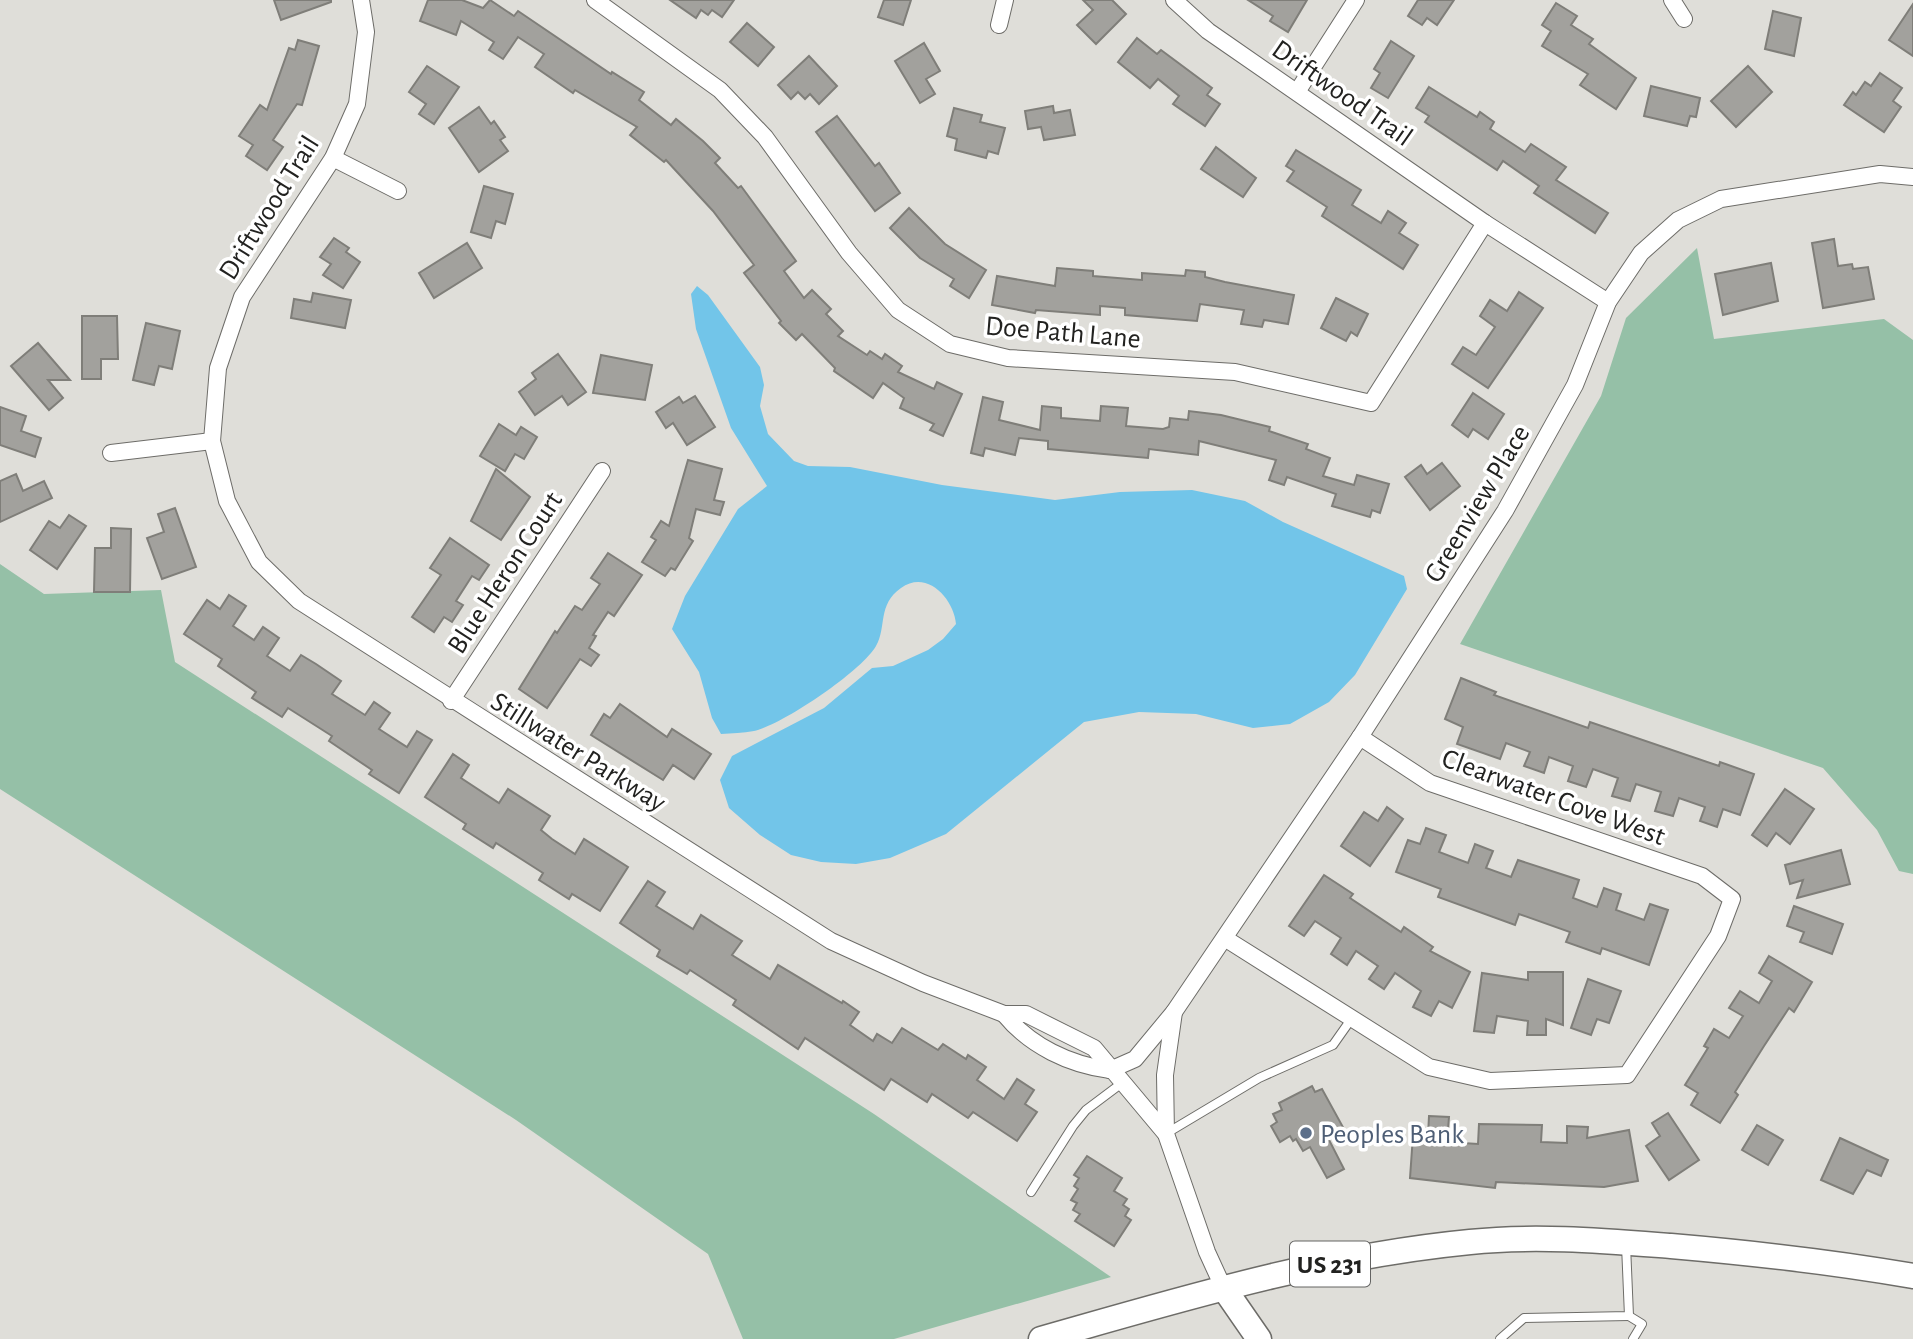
<svg xmlns="http://www.w3.org/2000/svg" width="1913" height="1339" font-family="'Alegreya Sans',sans-serif">
	<style>
		.green { fill: #95c0a7 }
		.water { fill: #72c5e9 }
		.building { fill: #a2a19d; stroke: #7f7e79; stroke-width: 2 }
		.lines { fill: none; stroke-linecap: round; stroke-linejoin: round }
		.lane-casing { stroke: #6d6c68; stroke-width: 10 }
		.street-casing { stroke: #6d6c68; stroke-width: 18 }
		.primary-casing { stroke: #6d6c68; stroke-width: 27 }
		.lane { stroke: #fff; stroke-width: 8 }
		.street { stroke: #fff; stroke-width: 16 }
		.primary { stroke: #fff; stroke-width: 24 }
		.service-dot { fill: #5c6f8a; stroke: #fff; stroke-width: 2.5 }
		.labels { text-anchor: middle; stroke-width: 7; stroke-linejoin: round; paint-order: stroke }
		.shield { fill: #fff; stroke: #646463; stroke-width: 2 }
		.shield-label { font-size: 26px; font-weight: bold; fill: #222220 }
		.street-label { font-size: 28px; fill: #222220; stroke: #fff }
		.service-label { font-size: 28px; fill: #4e5e75; stroke: #fff; text-anchor: start }
	</style>
	<rect width="100%" height="100%" fill="#dfded9"/>
	<g class="green">
		<path d="M1697,248L1714,339L1884,319L1913,340V874L1899,871L1877,830L1823,768L1460,644L1601,396L1626,318Z"/>
		<path d="M0,564L44,594L161,590L175,662L874,1114L1111,1277L894,1339H743L708,1254L516,1120L0,789Z"/>
	</g>
	<path class="water" d="M697,286L708,295L760,367L764,385L760,406L768,434L794,461L808,466L850,467L942,485L1055,500L1120,492L1192,490L1245,501L1283,522L1404,576L1407,589L1355,675L1329,702L1290,724L1253,728L1196,714L1139,712L1084,722L946,834L890,858L856,864L821,862L791,855L760,835L729,808L720,780L732,756L824,708L872,668L893,666L928,650L943,639L956,624C954,599 927,569 901,588C877,605 887,627 876,646C862,671 782,725 754,731C743,733 732,733 721,734L712,718L699,672L672,629L685,596L738,509L767,486L731,428L696,329L691,294Z"/>
	<g class="building">
		<path d="M274,0H331V2L281,20Z"/>
		<path d="M428,0H462L483,8L490,0L514,16L518,11L611,74L612,72L644,92L639,100L671,125L676,119L703,141L720,158L715,163L738,188L741,186L796,261L784,271L804,298L812,290L831,309L826,314L843,331L838,336L867,355L870,351L882,359L885,354L902,366L898,372L934,389L937,382L962,394L943,436L930,430L934,424L900,408L904,398L883,383L873,398L834,371L835,368L802,334L796,340L779,323L781,321L744,273L754,265L713,211L666,160L664,162L630,135L637,127L575,90L573,93L535,67L544,54L518,37L503,59L489,50L494,42L461,21L456,35L420,21Z"/>
		<path d="M670,0H734L722,17L712,10L708,15L701,10L696,18Z"/>
		<path d="M884,0H911L903,25L878,17Z"/>
		<path d="M1083,0H1112L1126,14L1096,44L1077,25L1093,10Z"/>
		<path d="M1248,0H1307L1288,32L1270,21L1273,16Z"/>
		<path d="M1418,0H1454L1437,25L1427,18L1422,25L1408,16Z"/>
		<path d="M1556,3L1577,16L1571,25L1593,39L1589,44L1636,78L1616,109L1580,85L1588,74L1542,46L1551,31L1542,25Z"/>
		<path d="M1913,4V56L1889,40Z"/>
		<path d="M1773,11L1801,18L1794,56L1765,49Z"/>
		<path d="M747,23L774,47L758,66L730,42Z"/>
		<path d="M1137,38L1157,54L1161,50L1212,88L1207,95L1220,104L1205,126L1173,104L1179,96L1158,79L1150,88L1118,62Z"/>
		<path d="M298,40L319,46L302,105L297,104L273,140L283,147L267,170L246,156L253,145L239,136L260,105L267,110L289,48L295,50Z"/>
		<path d="M1391,41L1414,56L1388,98L1371,88L1380,73L1374,69Z"/>
		<path d="M924,43L940,71L926,79L935,94L920,103L895,61Z"/>
		<path d="M809,56L837,86L819,104L810,94L805,99L798,92L791,99L778,85Z"/>
		<path d="M427,66L459,87L434,124L419,114L426,104L409,92Z"/>
		<path d="M1748,66L1772,92L1736,127L1711,101Z"/>
		<path d="M1880,73L1902,88L1893,101L1901,107L1884,132L1844,105L1853,92L1856,95L1865,82L1871,86Z"/>
		<path d="M1651,86L1700,98L1696,117L1690,116L1687,126L1644,116Z"/>
		<path d="M1429,87L1477,117L1480,112L1494,122L1490,129L1525,152L1531,144L1566,167L1556,180L1608,213L1595,233L1534,193L1539,186L1503,161L1497,170L1425,122L1429,116L1416,108Z"/>
		<path d="M1053,106L1054,113L1070,110L1075,135L1044,140L1041,127L1028,129L1025,111Z"/>
		<path d="M479,107L491,124L494,121L505,137L500,140L508,151L479,172L449,128Z"/>
		<path d="M954,108L982,115L980,122L1005,128L998,154L988,151L986,158L955,150L957,139L947,136Z"/>
		<path d="M837,116L875,166L879,163L900,193L875,211L816,132Z"/>
		<path d="M1216,147L1256,178L1243,197L1201,169Z"/>
		<path d="M1296,150L1361,190L1352,205L1381,223L1388,211L1406,223L1399,233L1418,245L1403,269L1322,216L1327,207L1287,181L1294,171L1286,166Z"/>
		<path d="M484,186L513,194L505,224L496,221L491,238L471,232Z"/>
		<path d="M909,208L945,244L986,270L969,298L950,286L954,279L920,258L890,228Z"/>
		<path d="M334,238L349,248L346,252L360,262L343,288L323,275L331,264L320,257Z"/>
		<path d="M1834,239L1838,266L1852,264L1853,269L1868,267L1874,299L1823,308L1812,243Z"/>
		<path d="M467,243L482,268L434,298L419,273Z"/>
		<path d="M1771,263L1778,301L1723,315L1715,274Z"/>
		<path d="M1057,268L1093,271V276L1142,280V273L1185,276L1186,270L1205,272V277L1225,282L1294,295L1288,324L1264,320L1262,327L1241,324L1244,310L1200,304L1197,321L1125,315V308L1100,306V315L1036,310L1035,313L992,305L997,276L1055,286Z"/>
		<path d="M1519,292L1543,308L1488,388L1452,364L1463,347L1476,355L1495,327L1480,316L1490,300L1507,311Z"/>
		<path d="M313,293L351,300L345,328L291,318L294,299L311,302Z"/>
		<path d="M1336,298L1368,314L1357,336L1351,332L1346,341L1321,328Z"/>
		<path d="M82,316H117L118,359H101V379H82Z"/>
		<path d="M146,323L180,331L172,369L159,366L154,385L133,380Z"/>
		<path d="M38,343L70,380H48L63,398L49,410L11,366Z"/>
		<path d="M558,354L586,392L568,405L562,396L535,415L519,392L536,379L532,373Z"/>
		<path d="M601,355L652,365L645,400L593,393Z"/>
		<path d="M1473,393L1504,414L1488,439L1473,429L1468,437L1452,425Z"/>
		<path d="M695,396L715,427L687,445L673,423L666,428L656,412L679,397L683,403Z"/>
		<path d="M983,397L1003,402L999,420L1040,430L1042,406L1061,408V418L1100,421L1101,406L1128,408L1126,426L1163,429L1169,427L1170,418L1188,420L1189,411L1221,415L1270,427L1269,431L1308,444L1306,449L1330,458L1323,476L1354,485L1357,475L1389,484L1380,513L1372,510L1370,517L1332,506L1336,494L1287,477L1284,485L1269,480L1276,460L1199,441L1198,455L1149,449L1148,458L1048,449V441L1019,438L1015,455L985,448L983,456L971,453Z"/>
		<path d="M0,407L26,416L21,431L41,438L35,457L0,445Z"/>
		<path d="M499,424L516,435L521,427L537,437L524,459L515,454L505,471L480,456Z"/>
		<path d="M688,460L722,469L714,500L724,502L720,515L696,509L689,538L693,541L675,570L671,568L665,576L642,562L656,540L651,537L661,521L669,526Z"/>
		<path d="M1442,463L1460,486L1430,510L1405,477L1421,465L1427,474Z"/>
		<path d="M496,469L530,497L501,540L471,521Z"/>
		<path d="M16,474L23,491L44,481L52,498L0,522V481Z"/>
		<path d="M175,508L196,567L162,579L147,538L164,532L158,514Z"/>
		<path d="M69,515L86,526L57,569L30,550L49,521L60,528Z"/>
		<path d="M111,528L131,529L130,592H94L95,548H111Z"/>
		<path d="M450,538L489,565L479,580L472,576L456,601L463,605L452,622L444,617L434,632L412,617L441,575L430,568Z"/>
		<path d="M608,553L642,575L614,616L608,612L593,635L596,636L589,648L599,655L591,666L580,659L547,708L519,689L555,631L557,633L575,606L582,610L600,584L591,578Z"/>
		<path d="M229,595L246,606L233,626L254,640L263,627L279,638L267,656L290,671L301,655L316,664L341,681L332,694L365,715L374,702L390,713L379,729L407,747L417,731L432,740L399,793L369,774L372,770L329,741L332,736L288,708L282,717L252,698L256,692L218,666L222,659L184,634L207,600L220,609Z"/>
		<path d="M1461,678L1496,692L1494,695L1588,728L1590,722L1719,766L1720,762L1754,774L1740,815L1723,809L1717,827L1700,821L1705,807L1679,798L1673,816L1655,811L1661,792L1636,784L1630,801L1612,796L1618,778L1593,769L1586,787L1568,781L1573,766L1549,757L1544,773L1524,766L1530,752L1506,743L1500,759L1457,744L1463,727L1445,719Z"/>
		<path d="M620,704L667,737L672,729L711,754L694,779L673,765L663,780L591,735L604,714L610,718Z"/>
		<path d="M453,754L469,765L461,778L499,803L508,789L550,816L541,830L552,839L575,854L584,839L628,867L600,911L572,894L569,899L539,880L543,873L496,843L493,848L463,829L466,824L425,797Z"/>
		<path d="M1785,789L1814,809L1790,844L1776,833L1767,846L1752,835Z"/>
		<path d="M1387,807L1403,819L1370,866L1341,846L1364,812L1378,821Z"/>
		<path d="M1426,828L1446,835L1439,852L1468,863L1475,844L1493,851L1486,868L1511,877L1518,860L1579,880L1573,898L1597,907L1604,888L1621,894L1616,910L1644,920L1650,904L1668,910L1649,965L1602,948L1600,954L1566,942L1570,932L1519,914L1515,925L1438,897L1441,889L1396,872L1408,840L1420,844Z"/>
		<path d="M1841,850L1850,884L1797,898L1803,880L1790,884L1785,865Z"/>
		<path d="M1324,875L1353,894L1350,898L1401,932L1404,927L1433,947L1430,951L1470,972L1452,1008L1439,1001L1431,1016L1413,1007L1421,991L1395,973L1384,989L1369,979L1378,966L1356,951L1347,965L1331,954L1341,938L1315,921L1304,936L1289,926Z"/>
		<path d="M648,881L665,892L656,906L693,929L701,915L715,924L742,941L732,955L770,979L778,965L842,1003L843,1001L859,1012L850,1025L873,1041L877,1034L892,1043L902,1028L938,1050L943,1044L966,1059L968,1055L986,1067L977,1080L1004,1099L1017,1079L1034,1090L1025,1104L1037,1112L1017,1141L973,1112L968,1118L932,1094L927,1102L891,1079L884,1090L805,1038L798,1049L733,1005L736,1000L690,970L687,974L657,956L660,950L620,923Z"/>
		<path d="M1794,906L1843,924L1832,954L1800,942L1804,932L1787,926Z"/>
		<path d="M1769,956L1812,982L1794,1012L1789,1008L1764,1046L1735,1092L1738,1095L1720,1123L1691,1105L1698,1093L1685,1085L1708,1048L1704,1046L1714,1029L1729,1038L1743,1016L1729,1008L1740,991L1759,1003L1772,981L1759,973Z"/>
		<path d="M1528,972H1563V1025L1546,1019V1035H1527L1528,1021L1497,1016L1494,1033L1474,1031L1482,973L1528,980Z"/>
		<path d="M1588,979L1621,991L1609,1023L1597,1019L1591,1035L1571,1028Z"/>
		<path d="M1312,1086L1315,1092L1322,1089L1344,1129L1328,1138L1344,1169L1327,1178L1310,1147L1303,1151L1296,1139L1293,1141L1290,1136L1280,1142L1271,1126L1277,1122L1273,1114L1282,1110L1279,1103Z"/>
		<path d="M1668,1113L1699,1160L1669,1180L1646,1146L1660,1136L1652,1123Z"/>
		<path d="M1429,1116L1449,1117L1447,1142L1478,1144L1479,1124L1542,1125L1541,1142L1567,1143V1126L1588,1127L1587,1138L1629,1130L1638,1181L1604,1187L1496,1182L1495,1188L1410,1178L1413,1135L1428,1136Z"/>
		<path d="M1757,1125L1783,1140L1768,1165L1742,1150Z"/>
		<path d="M1840,1138L1888,1160L1881,1176L1867,1170L1853,1194L1821,1180Z"/>
		<path d="M1087,1156L1122,1178L1114,1191L1127,1199L1123,1205L1129,1209L1125,1216L1131,1220L1114,1246L1075,1221L1080,1214L1073,1210L1077,1203L1071,1200L1078,1189L1074,1186L1079,1178L1074,1175Z"/>
	</g>
	<g class="lines">
		<defs>
			<g id="lane">
				<path d="M1167,1133L1259,1078L1333,1045L1352,1018"/>
				<path d="M1031,1192L1073,1126L1086,1110L1122,1083"/>
				<path d="M1629,1316L1642,1324L1633,1339"/>
				<path d="M1500,1339L1524,1318L1629,1316L1626,1245"/>
			</g>
			<g id="street">
				<path d="M361,0L366,32L357,104L333,158L242,297L218,368L212,441L227,501L259,562L299,601L831,941L923,983L1004,1014H1026L1094,1048L1166,1134L1207,1252L1223,1287"/>
				<path d="M595,0L720,90L765,137L849,253L898,310L950,344L1008,358L1235,372L1371,403L1485,223"/>
				<path d="M1174,0L1208,31L1485,223L1608,302"/>
				<path d="M1672,0L1684,19"/>
				<path d="M999,25L1005,0"/>
				<path d="M1297,92L1356,0"/>
				<path d="M333,158L398,191"/>
				<path d="M111,453L212,441"/>
				<path d="M451,701L602,471"/>
				<path d="M1226,939L1429,1067L1490,1081L1627,1075L1718,936L1732,899L1702,876L1430,783L1360,737"/>
				<path d="M1004,1014C1030,1046 1070,1065 1110,1070"/>
				<path d="M1110,1070L1135,1059L1174,1012L1360,737L1505,511L1575,385L1608,302L1641,253L1678,220L1721,199L1880,174L1913,177"/>
				<path d="M1166,1134L1165,1075L1174,1012"/>
			</g>
			<g id="primary">
				<path d="M1223,1287L1259,1339"/>
				<path d="M1041,1339C1182,1299 1323,1256 1470,1242C1536,1235 1605,1241 1671,1246C1752,1253 1833,1262 1913,1276"/>
			</g>
		</defs>
		<use href="#lane" class="lane-casing"/>
		<use href="#street" class="street-casing"/>
		<use href="#primary" class="primary-casing"/>
		<use href="#lane" class="lane"/>
		<use href="#street" class="street"/>
		<use href="#primary" class="primary"/>
	</g>
	<circle class="service-dot" cx="1306" cy="1133" r="7"/>
	<g class="labels">
		<rect class="shield" x="1290" y="1241.5" width="80" height="45" rx="5"/>
		<g class="shield-label">
			<text x="1330" y="1273">US 231</text>
		</g>
		<g class="street-label">
			<text transform="translate(1343 92) rotate(35)" y="10">Driftwood Trail</text>
			<text transform="translate(268 207) rotate(-58)" y="10">Driftwood Trail</text>
			<text transform="translate(1063 331) rotate(5)" y="10">Doe Path Lane</text>
			<text transform="translate(1476 503) rotate(-59)" y="10">Greenview Place</text>
			<text transform="translate(504 572) rotate(-57)" y="10">Blue Heron Court</text>
			<text transform="translate(579 751) rotate(32)" y="10">Stillwater Parkway</text>
			<text transform="translate(1554 796) rotate(20)" y="10">Clearwater Cove West</text>
		</g>
		<g class="service-label">
			<text x="1320" y="1143">Peoples Bank</text>
		</g>
	</g>
</svg>
